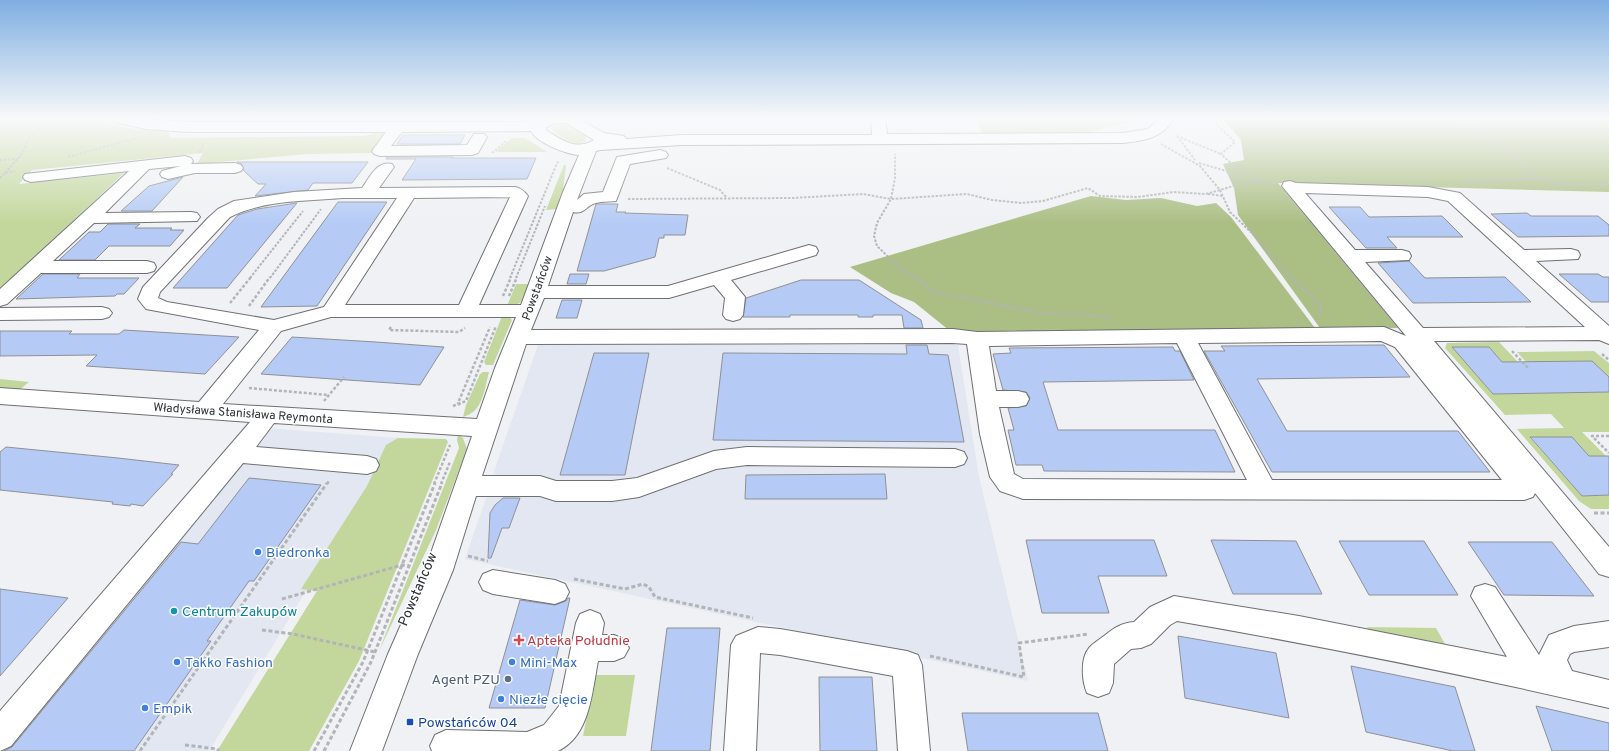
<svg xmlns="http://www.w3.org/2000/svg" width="1609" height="751" font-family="Overpass,sans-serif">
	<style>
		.built { fill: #e2e7f2 }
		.green { fill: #c3d79c }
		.forest { fill: #abbe83 }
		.building { fill: #b5cbf6; stroke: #8f9094 }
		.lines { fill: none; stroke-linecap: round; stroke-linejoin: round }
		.minor-casing { stroke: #6e7073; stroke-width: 2 }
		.path-far2 { stroke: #b2b4b6; stroke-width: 2; stroke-dasharray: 2.5 1.5; stroke-linecap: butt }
		.path-far1 { stroke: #b2b4b6; stroke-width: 2.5; stroke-dasharray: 3 2; stroke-linecap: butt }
		.path { stroke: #b2b4b6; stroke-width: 3; stroke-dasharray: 4 2.5; stroke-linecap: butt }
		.minor { fill: #fff; fill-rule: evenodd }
		.shop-dot { fill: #3f7fe0; stroke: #fdfeff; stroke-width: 1.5 }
		.culture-dot { fill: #0f9aa8; stroke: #fdfeff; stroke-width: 1.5 }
		.health-dot { fill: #e0444e; stroke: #fdfeff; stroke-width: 1.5 }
		.service-dot { fill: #5c6f8a; stroke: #fdfeff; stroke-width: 1.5 }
		.transit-dot { fill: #1a4fb4; stroke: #fdfeff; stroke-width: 1.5 }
		.labels { text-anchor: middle; stroke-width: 3; stroke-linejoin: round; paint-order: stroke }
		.street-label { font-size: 12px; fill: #2e2f30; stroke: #fdfeff }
		.near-shop-label { font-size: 14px; fill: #366cbe; stroke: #fdfeff; text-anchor: start }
		.near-street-label { font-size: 14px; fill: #2e2f30; stroke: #fdfeff }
		.near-culture-label { font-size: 14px; fill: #0d838f; stroke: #fdfeff; text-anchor: start }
		.near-health-label { font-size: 14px; fill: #be3a42; stroke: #fdfeff; text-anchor: start }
		.near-service-label { font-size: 14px; fill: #4e5e75; stroke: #fdfeff; text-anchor: end }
		.near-transit-label { font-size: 14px; fill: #164399; stroke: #fdfeff; text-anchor: start }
	</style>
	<rect width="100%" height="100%" fill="#eff1f4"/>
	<g class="built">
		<path d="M538,345H958L979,477L1028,681L465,559L486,498L492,495L499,475L493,474Z"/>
		<path d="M249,427L399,438L209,751H0V722Z"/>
	</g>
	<g class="green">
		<path d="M0,119H96L132,129L169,132L170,138L365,136L381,131H390L375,153L308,154L197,164L203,153L32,170L19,184L124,173L0,289Z"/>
		<path d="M977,119H1133L1134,121L1082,134H982Z"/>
		<path d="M557,125H566L585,136L586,141C574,148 562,137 552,130V127Z"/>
		<path d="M512,138H525L547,152H495Z"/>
		<path d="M564,165H566L563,190L558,209L546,210Z"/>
		<path d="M516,284H529L521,302L514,306H507Z"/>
		<path d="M502,316L509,317L512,320L493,365H486L484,362Z"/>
		<path d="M1499,342L1518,362H1502L1489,347H1452L1493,394L1609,392V432H1582L1606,456H1589L1572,437L1530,438L1582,496L1609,495V509H1591L1579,501L1517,429L1564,428L1551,414L1505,415L1445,348L1447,343Z"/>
		<path d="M1594,351L1609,363V377L1592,361L1526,362L1517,352Z"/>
		<path d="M483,372H489C484,390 483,412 463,417L466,405L480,374Z"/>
		<path d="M0,379L29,382L18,391L0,390Z"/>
		<path d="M458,434L463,438L467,449L436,530L379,651L459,448L457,440Z"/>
		<path d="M398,438L446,439L448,442L359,661L309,751H217L317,591L301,589L367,486L386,445Z"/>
		<path d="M1367,627L1436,628L1449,651L1371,634Z"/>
		<path d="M595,675H635L626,736H583Z"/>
	</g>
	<path class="forest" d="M1223,119H1609V192L1278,183L1398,328L971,333L950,331L914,302L891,293L850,267L1091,196L1126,200L1161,198L1197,206L1216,203L1231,217L1315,328H1320L1238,215L1234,188L1223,164L1244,160L1241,140Z"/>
	<g class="building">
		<path d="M403,135H465L460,144H397Z"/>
		<path d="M387,157H453L452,158H536L527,179L402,180L416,159H386Z"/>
		<path d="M237,162H368L352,183H313L308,190L255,196L266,184H258L243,170L242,164Z"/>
		<path d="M183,177L152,211H121L149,186Z"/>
		<path d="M338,202H387L317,306L261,307Z"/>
		<path d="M297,203L227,288H173L238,215L257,209Z"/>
		<path d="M596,204H618L616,212H626L625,213L688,215L685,235H664V238H659L655,257L604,271H577Z"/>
		<path d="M1329,207H1360L1369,217L1442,216L1463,237H1387L1397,248H1366Z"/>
		<path d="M1527,213L1531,216H1598L1609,225V236L1518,237L1491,214Z"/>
		<path d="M108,224H140L135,228H172L170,230H184L170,246H109L95,260H59L89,232H100Z"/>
		<path d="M1409,261L1425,278L1505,277L1531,302L1413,303L1378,263Z"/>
		<path d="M43,274H80L77,278H139L124,294H117L115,296L16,299Z"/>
		<path d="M570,274H589L586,284H567Z"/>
		<path d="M1559,274H1598L1603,277H1609V302H1591Z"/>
		<path d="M801,280H859L921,320L923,328H904L902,315H873V317H858V315H790V317H743L746,298Z"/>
		<path d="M562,300H582L577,318H556Z"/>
		<path d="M124,330L239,337L205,374L86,366L97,355L0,356V331H72L69,334H119Z"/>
		<path d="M292,337L376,342L444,347L420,385L261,374Z"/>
		<path d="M906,345H927L929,354L948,355L964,442L713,440L723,353L907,354Z"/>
		<path d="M1384,345L1410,377L1257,379L1287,431H1458L1490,472H1272L1204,351H1225L1221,346Z"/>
		<path d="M1173,347L1175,351H1180L1194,380L1043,382L1058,430H1215L1235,472L1044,471L1042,465H1016L1008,430H1014L1008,408L1026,406L1030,398L1026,392L1003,390L993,354L1011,353L1009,348Z"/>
		<path d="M1452,347H1489L1502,362L1592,361L1609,377V392L1493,394Z"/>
		<path d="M594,353H649L625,475H560Z"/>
		<path d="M1530,437H1572L1589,456H1609V495L1582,496Z"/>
		<path d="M6,447L118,458L179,465L171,474H173L143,506L131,504L130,506L112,504L113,502L0,490V452Z"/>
		<path d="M885,474L887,499H745L746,475Z"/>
		<path d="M249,478L321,485L254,581H249L207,641H211L134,751H4L12,747L181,542L198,544Z"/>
		<path d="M503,498H520L509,528H502L491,558H488L490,513L495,505Z"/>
		<path d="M1026,540H1154L1167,576H1098L1109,613H1042Z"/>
		<path d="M1211,540L1296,541L1322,594H1233Z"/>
		<path d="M1339,541H1424L1458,595H1369Z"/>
		<path d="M1468,542H1552L1594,596L1504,595Z"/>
		<path d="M0,589L68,598L0,676Z"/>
		<path d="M568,598H570L545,708H489L520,600L555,605L566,601Z"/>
		<path d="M667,628H720L710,751H651Z"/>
		<path d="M1178,636L1276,653L1289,718L1185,698Z"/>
		<path d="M1351,666L1455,687L1475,751H1453L1366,732Z"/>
		<path d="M819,677H872L877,751H820Z"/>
		<path d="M1536,706L1609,723V751H1552Z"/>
		<path d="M962,713H1098L1108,751H968Z"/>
	</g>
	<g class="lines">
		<defs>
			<g id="minor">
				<path d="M112,119H141L187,122H519L540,119H579L604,133L624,136L626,139L682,135H872L871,119H885L887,134L1123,133L1148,129L1159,119H1173C1163,138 1143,141 1123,143L682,145L600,150L596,151L577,200L584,194L603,192L617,157L660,150L666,152L668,155L666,158L630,164L616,201C609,202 603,201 596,203C586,205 585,215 573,212L548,286H668L809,245L816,247L818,251L816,255L731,280L745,297L743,315L740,319L733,321L726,319L723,315L725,298L714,285L669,298H544L531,330L953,329L977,332L1384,327L1406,336L1282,186L1284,182L1290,181L1296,183L1428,187L1460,193L1524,250L1571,249L1578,251L1580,255L1578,259L1536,261L1609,326V344L1599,340L1434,341L1609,547V577L1599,574L1535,493L1533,497L1524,500L1023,499L1000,491L990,477L980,434L967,344L953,343L526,344L482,476H540L556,481H612L637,478L714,451L747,447L955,449L964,452L967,458L964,464L955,467L747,465L716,469L639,497L612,501H556L540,496H476L453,570L418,654L382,751H350L388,654L425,570L472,436L274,423L256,447L367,456L376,459L379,465L376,471L367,474L243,463L11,746L0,751V711L250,422L0,404V388L199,402L259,330L146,309L138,299L143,287L208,218L218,209L234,201L294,192L362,188C370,177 377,160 392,164L394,167L379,188L515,187C521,188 524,191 528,196L479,305H521L563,192L579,155C566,154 537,143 531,131L402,132L391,146L467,145L474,134H484L487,137L478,153L472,155L380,156L374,154L372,151L386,132H187L146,129L114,122ZM555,123H566L594,140C575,151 562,140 546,130V127ZM1305,193L1428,197L1448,201L1585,327L1423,328L1365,262L1409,260L1411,256L1409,252L1402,250H1355ZM510,197L459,305H345L414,198ZM343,198H397L324,307L274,320L167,302L158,298L160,292L230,217C263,200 306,201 343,198ZM331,317H516L495,368L477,419L223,404L281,331ZM1381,341L1395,347L1502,480H1272L1198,343ZM1177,343L1247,480L1023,479L1014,474L999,407H1018L1026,405L1029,399L1026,393L1018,391H996L989,346Z"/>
				<path d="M185,156L191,158L193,161L191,164L235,163L241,165L243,168L241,171L235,173H195L168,179L162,177L160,174L162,171L181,166L149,169L105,213L191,212L197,213L200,217L197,221L94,223L53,261H147L154,263L156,267L154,271L147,273H41L7,304L0,306V289L129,171L31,182L25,180L23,177L25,174Z"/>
				<path d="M102,307L109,309L112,313L109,317L102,319L0,320V308Z"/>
				<path d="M493,570L555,580L565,584L569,592L565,600L555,604L493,594L483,590L479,582L483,574Z"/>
				<path d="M1485,584L1495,587L1539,655L1549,635L1574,626L1609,621V647L1574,652L1570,654L1567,660L1572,671L1609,680V708C1466,675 1322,646 1177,621L1170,625L1151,644L1141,648L1131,649L1114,664L1113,683L1109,693L1098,697L1087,693C1082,681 1080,659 1089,648C1093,643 1099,640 1104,636C1114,628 1121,623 1134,622L1150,607L1174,596L1299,616L1507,657L1471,596L1475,587Z"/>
				<path d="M590,610L600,614L604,623L602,635H614L624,639L629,648L624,657L614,661H598C592,692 590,736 558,751H432L430,746L435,735L446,730L527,732L544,725L559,706L576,623L580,614Z"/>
				<path d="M758,627L780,629L907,651L918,655L922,665L930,751H898L893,676L780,655L760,653L756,751H724L731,645L736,636Z"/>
			</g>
		</defs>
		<use href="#minor" class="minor-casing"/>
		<g class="path-far2">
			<path d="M1214,119L1218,126L1235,142L1221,154L1234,166L1261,182"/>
			<path d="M1453,119L1485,132L1468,119"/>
			<path d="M1485,132L1539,178"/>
			<path d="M1177,136L1195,160"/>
			<path d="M1177,136L1221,154"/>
			<path d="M1161,144L1200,166L1220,190L1230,212L1252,233L1291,278"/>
			<path d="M199,153L203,147V142"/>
			<path d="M492,153L506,141"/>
			<path d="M68,157L137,138"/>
			<path d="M0,160L18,159"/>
			<path d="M1199,163L1226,171L1243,182"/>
			<path d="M667,168L720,190L727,198"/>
			<path d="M5,173L22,154L29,138L47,119"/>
			<path d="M0,178L5,173L15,171"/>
			<path d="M1462,182L1540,178L1562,184L1609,185"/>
			<path d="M1208,194L1223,196"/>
			<path d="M628,199L793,198L863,194L891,199L895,178V154"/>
			<path d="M250,278L303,211"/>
			<path d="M270,278L321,209"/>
			<path d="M510,278L557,163L560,161"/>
			<path d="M516,278L545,206"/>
			<path d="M917,278L903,271L877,246L874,236L877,223L891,199L967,194L992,200L1021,203L1043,201L1088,188L1100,196L1138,197L1174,192L1206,194L1244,183L1274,181"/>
		</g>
		<g class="path-far1">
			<path d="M916,277L933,292L1041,313L1091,315L1111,319"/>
			<path d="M1290,277L1320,304L1321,312L1317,317"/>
			<path d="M503,296L511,277"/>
			<path d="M509,296L517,277"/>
			<path d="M230,303L251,277"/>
			<path d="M249,306L270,277"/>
			<path d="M391,327L389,330L459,332L465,328"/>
			<path d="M1512,351L1528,368"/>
			<path d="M1602,354L1609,360"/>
			<path d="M249,388L328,395"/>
			<path d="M324,401L344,377"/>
			<path d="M460,405L458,403L490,327"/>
			<path d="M453,406L466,401L496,326"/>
			<path d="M1609,436H1592L1609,453"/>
			<path d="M327,484L329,481"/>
			<path d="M434,484L450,445"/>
			<path d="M441,484L450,462"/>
		</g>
		<g class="path">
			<path d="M1594,513H1609"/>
			<path d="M468,556L488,561"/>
			<path d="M574,579L625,589L643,584L649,587L655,597L753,618"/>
			<path d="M282,599L402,565L409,566"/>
			<path d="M262,630L293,634L375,652"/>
			<path d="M930,656L1024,677L1019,643L1089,634"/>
			<path d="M185,745L217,749L219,751"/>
			<path d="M140,751L327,483"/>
			<path d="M314,751L363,662L435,483"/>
			<path d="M324,751L371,662L442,483"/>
		</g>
		<use href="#minor" class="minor"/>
	</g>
	<linearGradient id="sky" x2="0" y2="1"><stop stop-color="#7faee1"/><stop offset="0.53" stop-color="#f8f9fa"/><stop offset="1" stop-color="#f8f9fa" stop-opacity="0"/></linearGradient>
	<rect width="1609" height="224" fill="url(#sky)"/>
	<g class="shop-dot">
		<circle cx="258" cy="552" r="4"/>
		<circle cx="177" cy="662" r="4"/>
		<circle cx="512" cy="662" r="4"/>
		<circle cx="501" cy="699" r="4"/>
		<circle cx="145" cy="708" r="4"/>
	</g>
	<circle class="culture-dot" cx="174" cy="611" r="4"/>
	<path class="health-dot" d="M517 634h4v4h4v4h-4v4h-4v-4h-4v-4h4z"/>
	<circle class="service-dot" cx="508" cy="679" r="4"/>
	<rect class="transit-dot" x="406" y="718" width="8" height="8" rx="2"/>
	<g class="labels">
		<g class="street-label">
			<text transform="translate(537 288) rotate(-70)" y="4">Powstańców</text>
			<text transform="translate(243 413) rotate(4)" y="4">Władysława Stanisława Reymonta</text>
		</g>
		<g class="near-shop-label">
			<text x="266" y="557">Biedronka</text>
			<text x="185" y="667">Takko Fashion</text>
			<text x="520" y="667">Mini-Max</text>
			<text x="509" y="704">Niezłe cięcie</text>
			<text x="153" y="713">Empik</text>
		</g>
		<g class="near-street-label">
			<text transform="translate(417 589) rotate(-67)" y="5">Powstańców</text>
		</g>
		<g class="near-culture-label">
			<text x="182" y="616">Centrum Zakupów</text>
		</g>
		<g class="near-health-label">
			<text x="527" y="645">Apteka Południe</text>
		</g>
		<g class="near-service-label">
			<text x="500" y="684">Agent PZU</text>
		</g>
		<g class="near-transit-label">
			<text x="418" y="727">Powstańców 04</text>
		</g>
	</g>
</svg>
